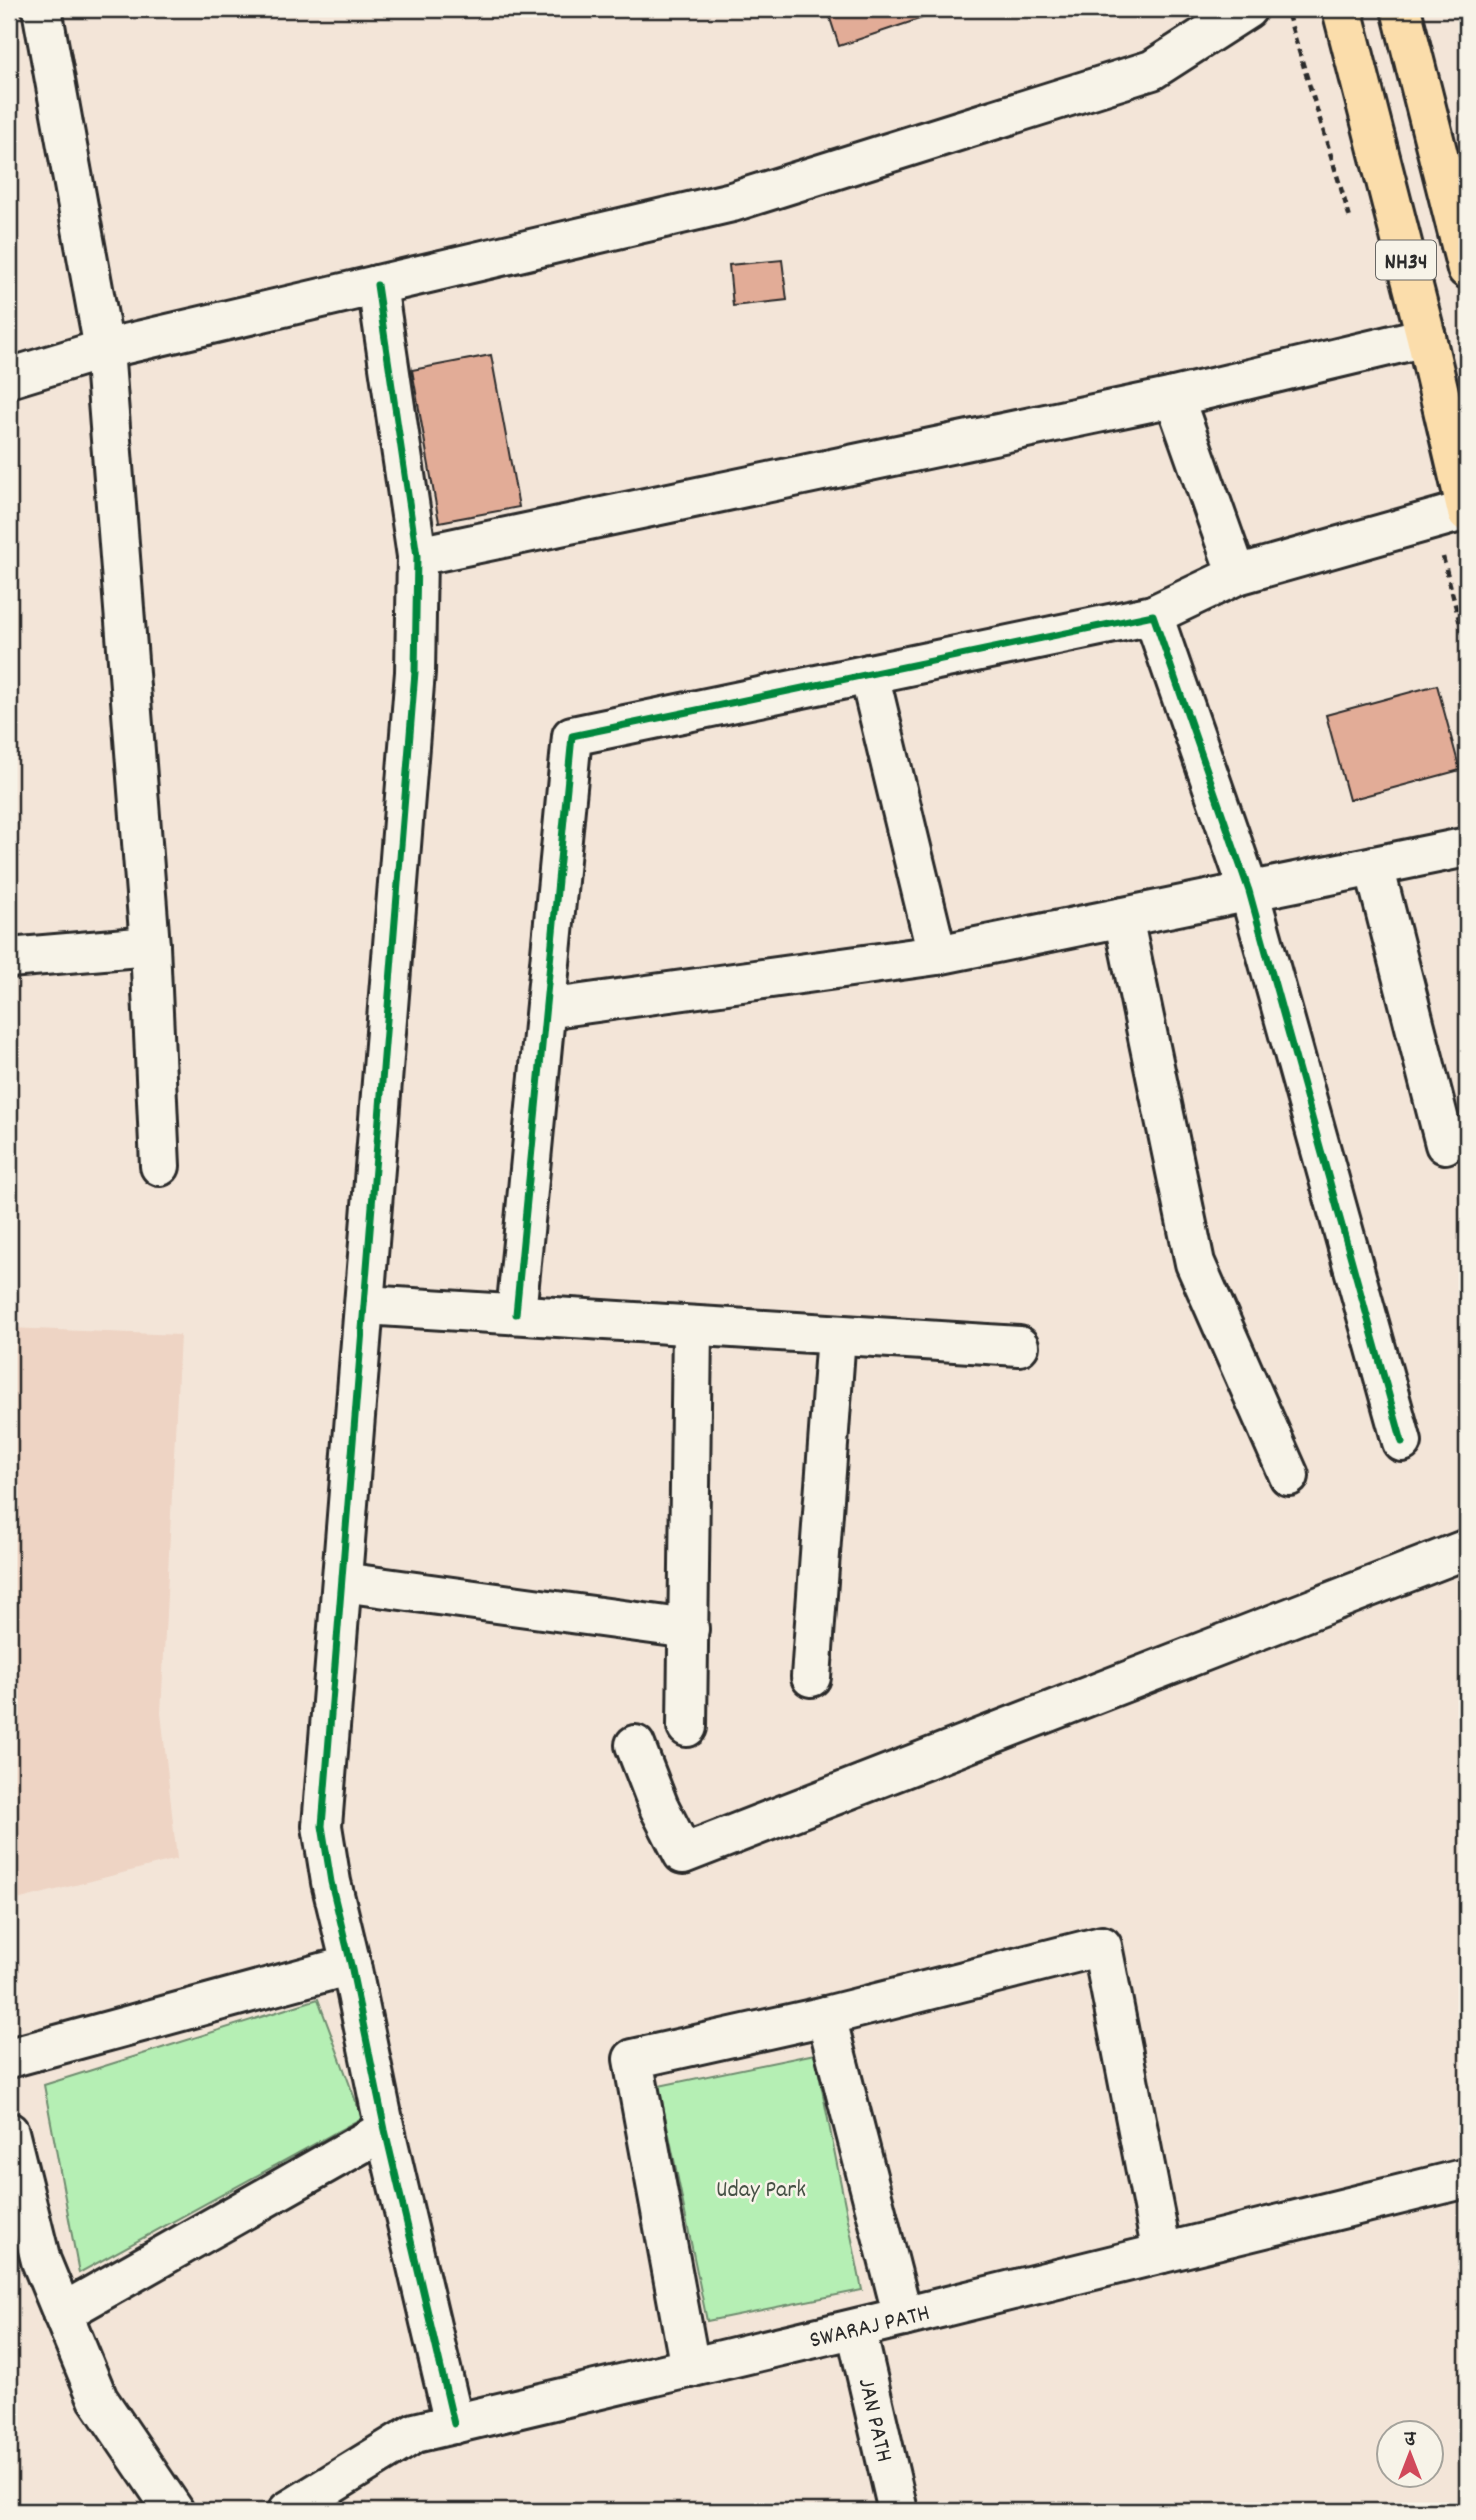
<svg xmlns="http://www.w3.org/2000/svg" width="1476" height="2520" font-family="Dekko,'Playpen Sans Deva',sans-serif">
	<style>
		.built { fill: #eed4c4 }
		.green { fill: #b5efb4; stroke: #708d70; stroke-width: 2 }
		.building { fill: #e2ac97; stroke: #2b2b2b; stroke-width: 2 }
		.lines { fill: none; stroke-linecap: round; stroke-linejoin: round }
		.minor-casing { stroke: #2b2b2b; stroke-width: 44 }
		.highway-casing { stroke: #2b2b2b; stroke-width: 44 }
		.path { stroke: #2b2b2b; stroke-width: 4.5; stroke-dasharray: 7 5; stroke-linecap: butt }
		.minor { stroke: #f7f3e8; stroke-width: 38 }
		.highway { stroke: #fbddab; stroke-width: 38 }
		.cycleway-casing { stroke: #f7f3e8; stroke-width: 11 }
		.cycleway { stroke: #00873e; stroke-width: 7 }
		.labels { text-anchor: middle; stroke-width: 5; stroke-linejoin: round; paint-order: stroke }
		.shield { fill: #f7f3e8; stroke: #686764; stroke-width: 2 }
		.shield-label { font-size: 23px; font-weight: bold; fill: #2b2b2b }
		.park-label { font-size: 24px; fill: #475246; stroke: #f7f3e8 }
		.street-label { font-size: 24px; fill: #2b2b2b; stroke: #f7f3e8 }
	</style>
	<rect width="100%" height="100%" fill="#f3e5d8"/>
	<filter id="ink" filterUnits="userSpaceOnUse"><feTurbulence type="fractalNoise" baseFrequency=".0143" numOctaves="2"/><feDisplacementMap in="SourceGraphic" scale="14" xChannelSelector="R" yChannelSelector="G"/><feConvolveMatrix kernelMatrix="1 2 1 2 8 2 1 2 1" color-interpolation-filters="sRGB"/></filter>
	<g filter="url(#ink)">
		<path class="built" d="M9,1328L180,1335L161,1713L177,1859L9,1902Z"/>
		<g class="green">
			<path d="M318,1999L362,2118L79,2273L44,2085Z"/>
			<path d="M815,2054L862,2290L707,2321L659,2086Z"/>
		</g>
		<g class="building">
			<path d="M827,9H949L839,46Z"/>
			<path d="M782,260L787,300L733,306L729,265Z"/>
			<path d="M491,355L519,507L439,522L412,370Z"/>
			<path d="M1437,685L1460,770L1349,800L1326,715Z"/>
		</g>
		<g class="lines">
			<defs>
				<g id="minor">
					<path d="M42,9L104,349L150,946L160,1166"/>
					<path d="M377,285L417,556L415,672L322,1826L331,1882L351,1965L385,2130L454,2424"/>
					<path d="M9,378L104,349L732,202L1152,70L1247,9"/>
					<path d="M1174,397L1237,575"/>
					<path d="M417,556L1174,397L1426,337"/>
					<path d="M1153,615L1237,575L1467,510"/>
					<path d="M1374,866L1445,1144"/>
					<path d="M1123,917L1195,1263L1289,1476"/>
					<path d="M937,955L1467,847"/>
					<path d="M9,958L150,946"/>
					<path d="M546,1009L937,955L869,674"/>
					<path d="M365,1305L1019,1346"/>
					<path d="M516,1314L572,736L1153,615L1249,891L1402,1442"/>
					<path d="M342,1582L689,1629"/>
					<path d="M811,1677L836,1335"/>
					<path d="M687,1727L692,1326"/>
					<path d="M635,1745L659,1807L683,1854L1467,1549"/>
					<path d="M826,2016L903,2317"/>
					<path d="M9,2058L351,1965"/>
					<path d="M9,2132L41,2261L98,2399L174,2511"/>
					<path d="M62,2313L385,2130"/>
					<path id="s1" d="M856,2329L898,2511"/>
					<path d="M690,2368L633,2059L826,2016L1102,1946L1162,2253"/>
					<path id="s2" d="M288,2511L415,2433L903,2317L1467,2178"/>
				</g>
				<g id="highway">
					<path d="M1342,9L1426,337L1467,512"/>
					<path d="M1401,9L1467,269"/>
				</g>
			</defs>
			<use href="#minor" class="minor-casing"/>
			<use href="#highway" class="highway-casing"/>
			<g class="path">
				<path d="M1288,15L1350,218"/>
				<path d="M1443,557L1467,651"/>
			</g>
			<use href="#minor" class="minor"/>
			<use href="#highway" class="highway"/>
			<defs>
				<g id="cycleway">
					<path d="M377,285L417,556L415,672L322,1826L331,1882L351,1965L385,2130L454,2424"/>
					<path d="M516,1314L572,736L1153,615L1249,891L1402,1442"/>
				</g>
			</defs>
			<use href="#cycleway" class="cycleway-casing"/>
			<use href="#cycleway" class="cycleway"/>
		</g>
	</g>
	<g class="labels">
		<rect class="shield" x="1376" y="240.5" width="60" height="39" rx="5"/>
		<g class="shield-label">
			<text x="1406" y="268">NH34</text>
		</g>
		<g class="park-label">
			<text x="761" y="2196">Uday Park</text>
		</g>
		<g class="street-label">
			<text dy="8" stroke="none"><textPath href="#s2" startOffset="616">SWARAJ PATH</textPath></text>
			<text dy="8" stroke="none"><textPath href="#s1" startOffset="93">JAN PATH</textPath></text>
		</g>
	</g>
	<rect width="1476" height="2520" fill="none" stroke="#f7f3e8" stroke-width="35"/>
	<rect x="18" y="18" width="1441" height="2485" fill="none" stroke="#2b2b2b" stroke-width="2.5" filter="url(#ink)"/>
	<g transform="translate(1410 2454)"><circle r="33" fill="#f7f3e8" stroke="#a5a39c" stroke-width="2"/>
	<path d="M0-5L12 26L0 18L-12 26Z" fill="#d1495b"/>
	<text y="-10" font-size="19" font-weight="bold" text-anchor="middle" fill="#2b2b2b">उ</text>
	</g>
</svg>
